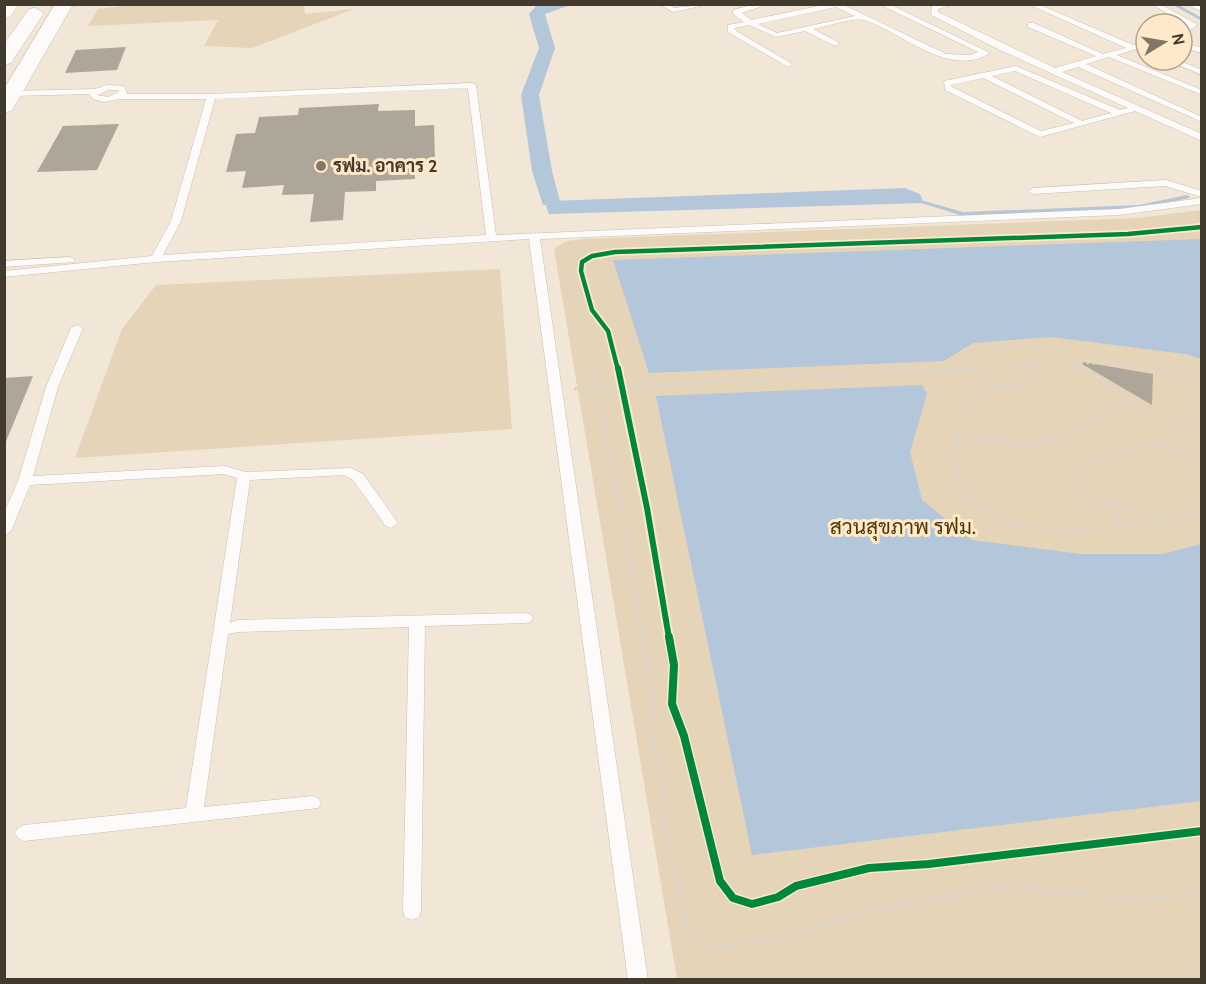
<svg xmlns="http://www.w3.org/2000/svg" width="1206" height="984" font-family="Cabin,Sarabun,sans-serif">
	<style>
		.green { fill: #e6d4b8 }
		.water { fill: #b3c6da }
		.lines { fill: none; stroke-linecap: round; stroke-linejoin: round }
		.stream { fill: #b3c6da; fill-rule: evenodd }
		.canal { fill: #b3c6da; fill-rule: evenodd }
		.building { fill: #aea698 }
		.service-casing { stroke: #c8bfb2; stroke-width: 1 }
		.primary-casing { stroke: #c8bfb2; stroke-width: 1 }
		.path-far2 { stroke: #d8d5d0; stroke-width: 3; stroke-dasharray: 2 4; stroke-linecap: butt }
		.path-far1 { stroke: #d8d5d0; stroke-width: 4; stroke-dasharray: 3 4.5; stroke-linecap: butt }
		.path { stroke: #d8d5d0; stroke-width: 4.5; stroke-dasharray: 4 6; stroke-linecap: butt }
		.service { fill: #fdfbf9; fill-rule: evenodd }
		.primary { fill: #fdfbf9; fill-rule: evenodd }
		.cycleway-far2-casing { stroke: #feeaca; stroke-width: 8 }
		.cycleway-far1-casing { stroke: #feeaca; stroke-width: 10 }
		.cycleway-casing { stroke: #feeaca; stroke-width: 11 }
		.cycleway-far2 { stroke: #00873e; stroke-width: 4.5 }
		.cycleway-far1 { stroke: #00873e; stroke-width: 6 }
		.cycleway { stroke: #00873e; stroke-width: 8 }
		.poi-dot { fill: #807769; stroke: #feeaca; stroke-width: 2 }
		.labels { text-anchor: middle; stroke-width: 6; stroke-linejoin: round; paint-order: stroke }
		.far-poi-label { font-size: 18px; font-weight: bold; fill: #433a2e; stroke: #feeaca; text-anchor: start }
		.park-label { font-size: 21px; fill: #523903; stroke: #feeaca }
	</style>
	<rect width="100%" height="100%" fill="#f2e7d6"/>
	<g class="green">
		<path d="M128,5H304L305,14L354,9L252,48L204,46L218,20L88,26L98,9Z"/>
		<path d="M1201,210V979H677L554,249L566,241L584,239L1138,218Z"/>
		<path d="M500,269L512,429L75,458L122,329L156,285Z"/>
	</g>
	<g class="water">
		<path d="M905,188L920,194L924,203L549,214L546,206L550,201Z"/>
		<path d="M1201,239V359L1185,354L1051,337L973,343L944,361L649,373L613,260Z"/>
		<path d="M922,385L927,394L910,452L922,500L972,540L1081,554H1163L1201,544V801L752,855L656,396Z"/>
	</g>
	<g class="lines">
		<g class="stream">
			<path d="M1171,4H1177L1202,18V21Z"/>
			<path d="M1187,195L1190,197L1189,198L1139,209L963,216L921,203L924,201L963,212L1139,205Z"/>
		</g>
		<path class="canal" d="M541,4H573L545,14L555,48L539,95L552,171L560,201L557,205H543L532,171L521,95L539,48L529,14L536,6Z"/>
	</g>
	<g class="building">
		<path d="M126,47L117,70L65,73L76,50Z"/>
		<path d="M379,104L378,111L415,110V126L434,125L435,160L415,161V179L376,181V191L345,192L343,220L310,222L314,194L282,195L284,185L242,188L246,171L226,172L236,134L255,133L259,117L298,115L299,108Z"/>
		<path d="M119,124L97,170L37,172L63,126Z"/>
		<path d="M1083,362L1153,374L1152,405L1082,364Z"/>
		<path d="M33,376L5,444H4V378Z"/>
	</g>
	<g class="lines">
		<defs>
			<g id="service">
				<path d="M60,4H84L63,8H60Z"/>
				<path d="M659,4H668L674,8L710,4L673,12Z"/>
				<path d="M755,4H768L742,13L751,20L828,4H842L946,54L970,55L978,52L879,4H889L990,53C949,79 902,32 864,20C854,17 825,27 813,29L838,42L839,44L835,46L805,31L776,37L749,25L735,28L736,31L791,63L792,65L788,67L728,32V25L744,22L733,14V10ZM836,7L855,16L777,33L758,24Z"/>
				<path d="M941,4H955L938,9V12L1055,68L1096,56L1028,27V23H1034L1103,54L1126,48L1028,4H1038L1133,45L1146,42V46L1117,55L1202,90V95L1109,57L1086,64L1202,117V122L1078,67L1062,72L1202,134V141L1135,111L1040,137L945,90L944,81L1016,66L1120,110L1128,108L1000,50L931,15L932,6ZM1015,71L1111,113L1082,121L992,76ZM983,78L1074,123L1041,131L952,87L951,85Z"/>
				<path d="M1151,4H1160L1198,25L1182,34V29L1188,25Z"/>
				<path d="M1189,4L1202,6V11L1189,6Z"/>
				<path d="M1182,42L1202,48V53L1182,47Z"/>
				<path d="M1167,60H1178L1202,70V75Z"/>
				<path d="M472,83L476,85L496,235L1119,209L1202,198V204L1119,215L540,239L648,980H628L529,239L156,262L4,277V271L152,256L171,221L206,99H120L104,102L93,99L89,94L12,96L9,95V91L95,89L107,85L124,86L127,94H211ZM468,88L486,235L163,255L181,221L215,99ZM108,90H118L119,92L108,97L97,95Z"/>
				<path d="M1166,180L1202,191V197L1165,186L1033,194L1028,191L1033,188Z"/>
				<path d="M70,257L75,260L74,262L4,267V261Z"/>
				<path d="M77,325L83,328L58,387L33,476L225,466L245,472L351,468L363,474L398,523L391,528L386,526L353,480L344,475L250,480L230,623L238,620L525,613L530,614L533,618L530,622L525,623L425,626L421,911L419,917L412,920L405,917L403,911L409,627L238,632L228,634L204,807L312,796L318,798L321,803L318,808L24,841L18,838L15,833L18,828L24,825L186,808L237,478L224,474L30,485L11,531L4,536V513L18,481L46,387L71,328Z"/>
			</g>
			<g id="primary">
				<path d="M4,4H19L10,17L4,18Z"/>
				<path d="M55,4H73L14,107L11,111L4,113V89Z"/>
				<path d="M35,8L44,13L11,63L4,65V44L29,9Z"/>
			</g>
		</defs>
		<use href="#service" class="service-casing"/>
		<use href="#primary" class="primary-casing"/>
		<g class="path-far2">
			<path d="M585,252L568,264L594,358L595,370"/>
			<path d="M1071,362L1083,370"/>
			<path d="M1038,364L1039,370"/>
			<path d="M955,370C1025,366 1086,356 1156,370"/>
		</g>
		<g class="path-far1">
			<path d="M595,368L596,388L623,520L642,638"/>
			<path d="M1080,368L1151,412L1202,430"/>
			<path d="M1149,368L1202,379"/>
			<path d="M971,370L978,373L984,383C963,414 943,446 959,483C991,554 1141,524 1202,513"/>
			<path d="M984,383C1005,388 1024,388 1040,372L1039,368"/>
			<path d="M574,389L978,368"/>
			<path d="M955,436C988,439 1024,448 1057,439C1083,431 1106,413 1130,399"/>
			<path d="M1158,442L1202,465"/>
			<path d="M1107,505L1116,519L1113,524"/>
			<path d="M1171,517L1086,499L1076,490L1074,481C1104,443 1126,457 1162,441C1169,437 1175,425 1180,419"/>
		</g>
		<path class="path" d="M642,637L652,701L650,726L654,753L661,768L665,834L680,885L681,908L688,936L709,948L778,939L863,912L1008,885L1133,900L1202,893"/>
		<use href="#service" class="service"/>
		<use href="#primary" class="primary"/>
		<defs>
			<path id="cycleway-far2" d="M618,370L608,331L592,310L581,271L582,262L592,256L615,252L1128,234L1202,227"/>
			<path id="cycleway-far1" d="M618,368L647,508L669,638"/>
			<path id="cycleway" d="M669,637L674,665L672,704L684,736L720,881L733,898L752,904L778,897L796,886L869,868L929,864L1202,831"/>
		</defs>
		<use href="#cycleway-far2" class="cycleway-far2-casing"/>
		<use href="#cycleway-far1" class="cycleway-far1-casing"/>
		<use href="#cycleway" class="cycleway-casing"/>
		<use href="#cycleway-far2" class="cycleway-far2"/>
		<use href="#cycleway-far1" class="cycleway-far1"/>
		<use href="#cycleway" class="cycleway"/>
	</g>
	<circle class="poi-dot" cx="321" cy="166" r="6"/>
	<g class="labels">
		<g class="far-poi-label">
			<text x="333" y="172">รฟม. อาคาร 2</text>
		</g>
		<g class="park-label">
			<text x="903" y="534">สวนสุขภาพ รฟม.</text>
		</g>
	</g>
	<rect width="1206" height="984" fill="none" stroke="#433a2e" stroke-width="12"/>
	<g transform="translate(1164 42) rotate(79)"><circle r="28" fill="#feeaca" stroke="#b3a48c" stroke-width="1.5"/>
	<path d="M0-4.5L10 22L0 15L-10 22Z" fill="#807769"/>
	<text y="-9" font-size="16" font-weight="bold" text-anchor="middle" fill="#433a2e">N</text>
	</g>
</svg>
